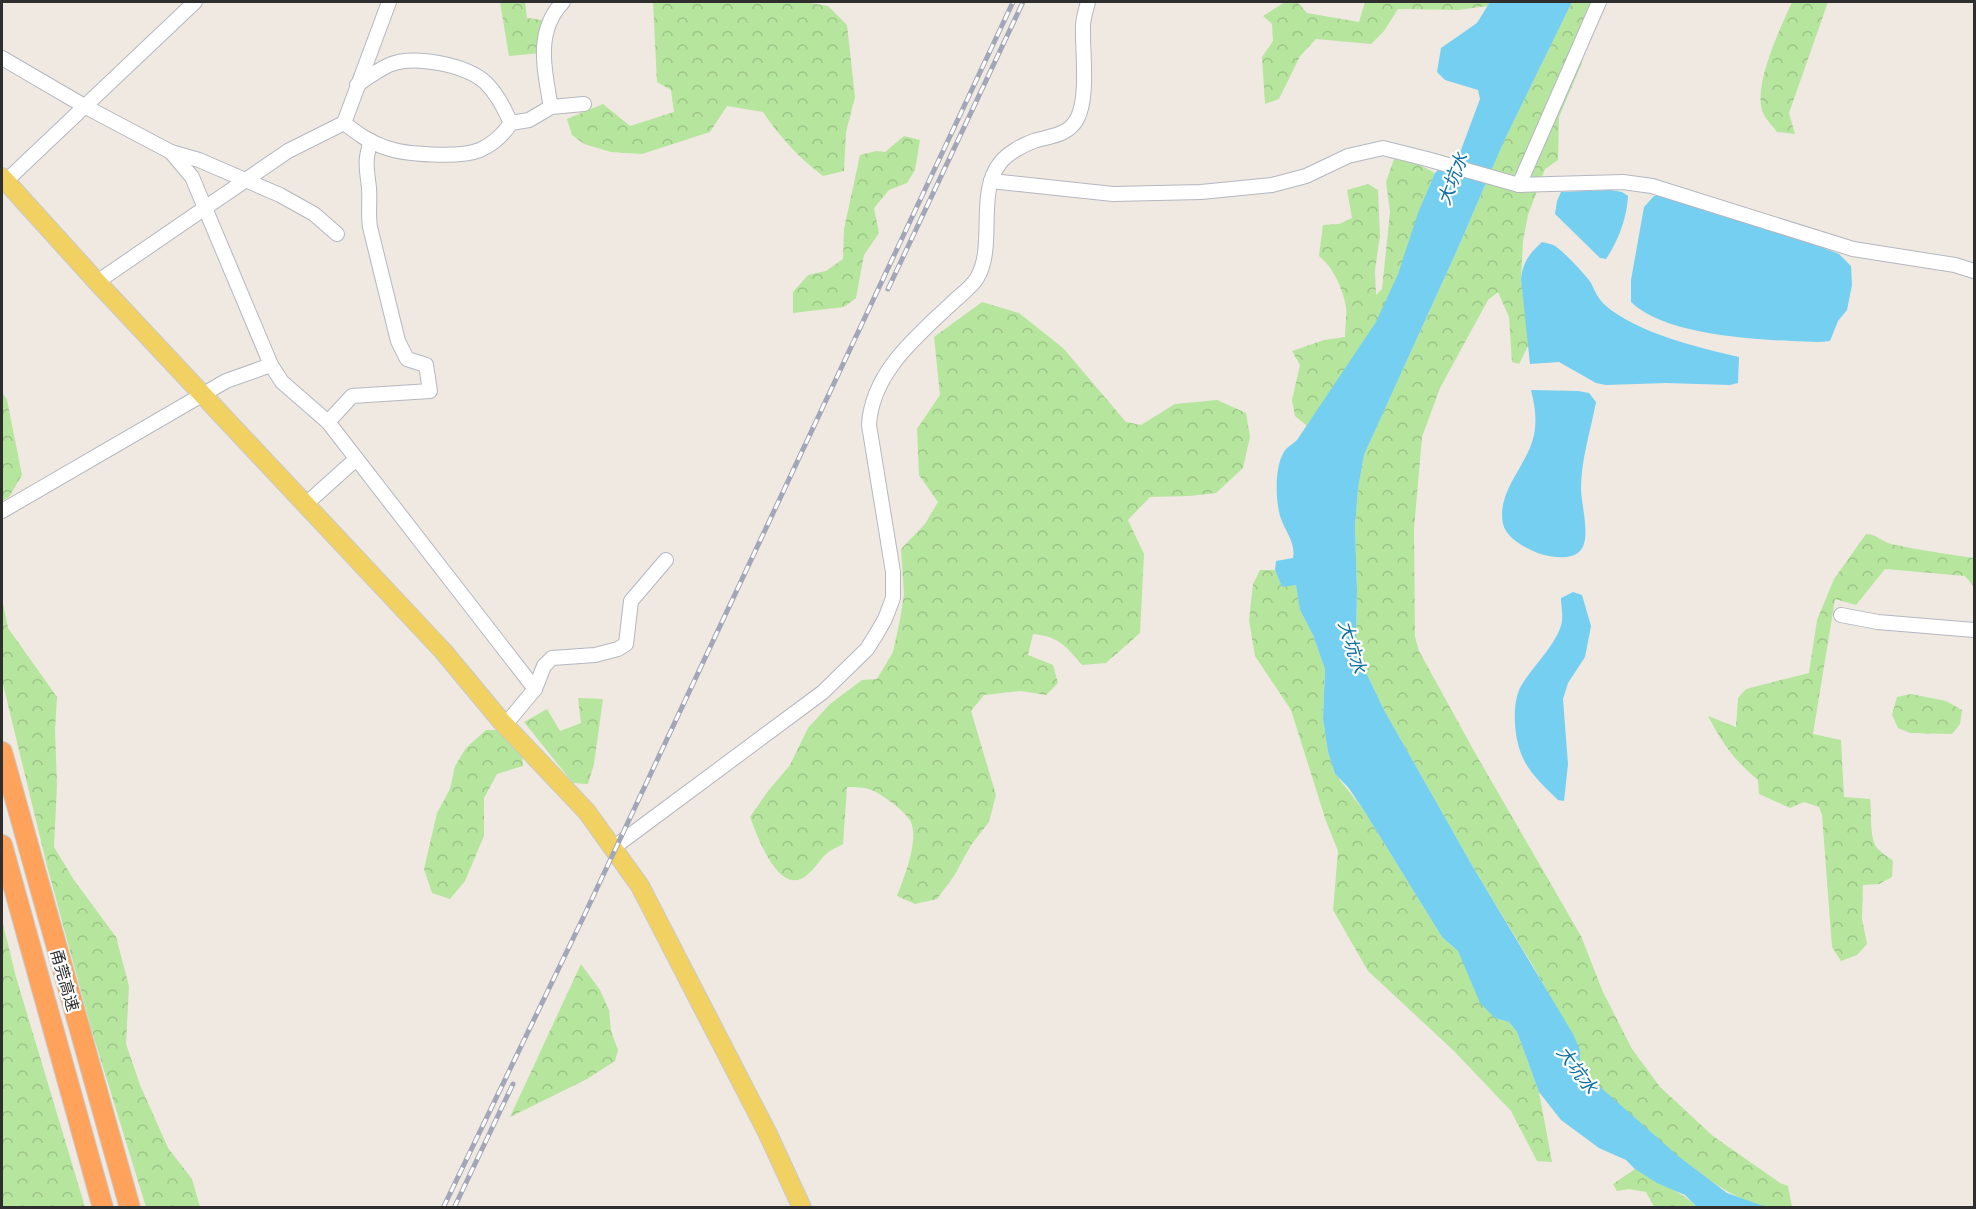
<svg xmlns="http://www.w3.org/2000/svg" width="1976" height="1209" font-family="Poppins,'Noto Sans SC',sans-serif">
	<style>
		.forest { fill: url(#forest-crowns) }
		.water { fill: #75cff0 }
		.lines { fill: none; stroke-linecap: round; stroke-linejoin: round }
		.minor-casing { stroke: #b4b7c1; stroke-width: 16 }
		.major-casing { stroke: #c9c9c9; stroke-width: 20 }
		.highway-casing { stroke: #c9c9c9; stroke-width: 22 }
		.minor { stroke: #fff; stroke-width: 14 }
		.major { stroke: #f2d163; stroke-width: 18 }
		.highway { stroke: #ffa35c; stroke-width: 20 }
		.rail-casing { stroke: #a3a6b8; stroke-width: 5 }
		.rail { stroke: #fff; stroke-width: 3; stroke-dasharray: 9; stroke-linecap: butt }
		.labels { text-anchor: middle; stroke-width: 4.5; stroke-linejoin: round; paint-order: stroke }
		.street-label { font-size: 16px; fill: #2e2e2e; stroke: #fff }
		.water-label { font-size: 18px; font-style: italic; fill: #0d6fa3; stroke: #fff }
	</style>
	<defs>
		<pattern id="forest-crowns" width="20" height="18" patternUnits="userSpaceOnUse" patternTransform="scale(1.5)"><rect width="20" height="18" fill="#b6e59e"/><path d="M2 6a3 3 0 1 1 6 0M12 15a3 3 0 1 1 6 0" fill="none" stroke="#9dc588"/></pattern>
	</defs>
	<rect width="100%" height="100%" fill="#efe9e1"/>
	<g class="forest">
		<path d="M500,2H525L527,18L543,20L541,53L509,56Z"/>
		<path d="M653,2H805L828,6L847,25L855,97L846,132L844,171L823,176C796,155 782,139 763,112L727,106L710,132L642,154L611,152L584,144L572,135L567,119L603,104L630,126L674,112L671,90L657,82Z"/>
		<path d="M1285,2H1297L1307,13L1359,22L1365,2H1490L1488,6L1458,10L1398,9L1384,31L1371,44L1316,39L1300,56L1279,99L1265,104L1262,57L1273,41L1272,24L1263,16Z"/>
		<path d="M1572,2H1591L1580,26L1584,50L1582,63L1559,117L1558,160L1545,169L1528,215L1523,241L1521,279L1529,344L1519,364L1512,362L1509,317L1498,292L1488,300L1440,388L1422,437L1414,529L1415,637L1419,651L1474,751L1581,936L1603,992L1632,1049L1660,1087L1713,1136L1780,1183L1788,1186L1792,1207C1783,1207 1773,1209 1765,1207C1704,1191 1636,1119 1589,1077L1580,1063V1050L1533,966L1473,867L1384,710L1363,666L1356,642L1357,590L1355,527L1358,489L1364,455L1458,248L1504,141Z"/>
		<path d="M1792,2H1828L1789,113L1795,134L1777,132C1773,126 1766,120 1763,113C1752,86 1781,27 1792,2Z"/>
		<path d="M904,136L920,140L915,170L907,183L889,190L874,208L879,233L864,255L856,298L844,307L793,313V292L808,275L826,271L843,259L844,229L860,155L876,151L885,152Z"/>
		<path d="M1394,159L1412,161L1435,173C1415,221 1401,278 1376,323C1356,358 1330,392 1307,426L1295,416L1292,400L1300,365L1292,351L1324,340L1345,337C1345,327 1347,317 1346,307C1343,289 1333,267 1319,256L1323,225L1339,224L1352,218L1347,190L1368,184L1378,190L1380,236L1375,270L1376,295L1382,289L1390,212L1386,182Z"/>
		<path d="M982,302L1019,313L1063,348L1126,422L1141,425L1175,404L1217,400L1246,413L1250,437L1243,468L1216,493L1189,496L1150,497L1128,520L1144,554L1140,633L1106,663L1082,665C1066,646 1058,636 1033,634L1028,655L1053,665L1058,683L1046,695L1021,691L984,695L971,711L996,795L989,822L971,845L954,876L937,899L915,904L897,896C904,878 919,841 911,822C908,816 897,806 891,802C873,789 869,787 847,787L843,844C836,848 828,851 823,857C818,863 813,870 807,875C779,899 757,835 750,817L768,791L790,765L808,728L830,704L862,680L877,679L893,652L900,620L904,594L901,549L925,524L938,502L919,475L917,429L940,395L934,337Z"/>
		<path d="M2,392L7,400L22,475L9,497L2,501Z"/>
		<path d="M1866,534C1876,534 1881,541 1891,544C1919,550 1946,554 1974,558V587L1965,576L1885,569L1856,605L1835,599L1813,734L1841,740L1844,797L1870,799C1872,812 1869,838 1877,848C1881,853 1889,857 1893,861L1892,877L1879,884L1863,885L1862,919L1867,944L1857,955L1841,961L1832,947L1822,815L1819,807L1804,802L1790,808L1759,794L1758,780C1734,760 1722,743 1708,716L1736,727L1738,698L1746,689L1809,673L1817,620L1834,579Z"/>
		<path d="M1260,570H1275L1282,587L1296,584L1300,610L1313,635L1325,669L1323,719L1328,752L1335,774L1363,809L1442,937L1458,951L1495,1018L1509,1022L1517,1032L1539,1092L1552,1162L1537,1161L1511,1111L1454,1051L1368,971L1333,910L1338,851L1326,821L1291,710L1255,656L1249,620L1253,584Z"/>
		<path d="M2,598L8,628L57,697L55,730L57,785L54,847L74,880L116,937L129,986L126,1044L140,1085L168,1148L192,1179L200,1207H146L91,1028L47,866L2,680Z"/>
		<path d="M1911,694L1946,701L1962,710L1960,724L1952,734L1910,733L1898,728L1892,715L1897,697Z"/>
		<path d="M578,698L603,699L594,764L588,784L573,783L524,722L547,709L560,731L581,723Z"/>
		<path d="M486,730H497L522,754L523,766L497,774L484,798V836L465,881L450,899L432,893L424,869L437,813L450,789L455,766L466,748Z"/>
		<path d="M2,920L16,977L85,1207H2Z"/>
		<path d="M581,964L600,990L609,1010L611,1031L618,1050L615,1061L587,1079L510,1117Z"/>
		<path d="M1635,1169C1656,1182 1680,1190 1697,1207H1654L1646,1192L1629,1189L1617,1191L1613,1184Z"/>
	</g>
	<g class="water">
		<path d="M1490,2H1572L1504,141L1458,248L1364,455L1358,489L1355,527L1357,590L1356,642L1363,666L1384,710L1473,867L1573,1034L1580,1050V1063L1589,1077L1678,1156L1727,1193L1766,1207H1697L1685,1195L1657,1183L1635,1169L1626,1160L1599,1148L1561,1120L1539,1092L1517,1032L1509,1022L1495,1018L1480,1003L1458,951L1442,937L1363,809L1348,787L1335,774L1328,752L1323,719L1325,669L1313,635L1300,610L1296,585L1282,587L1275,570L1276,561L1293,558C1296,544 1286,532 1281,519C1275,502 1274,463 1286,449C1289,446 1294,443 1297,440L1376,322L1398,274L1418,213L1435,173L1449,159L1458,158L1480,99L1478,90L1445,80L1437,72L1441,48L1477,23Z"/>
		<path d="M1611,190L1622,192L1628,196C1627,218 1618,241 1606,259L1600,258L1555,214L1557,201L1561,192Z"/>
		<path d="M1654,196H1659L1792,236L1839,254L1851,266L1852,285L1847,310L1838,321L1830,341C1817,343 1804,341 1792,341C1747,339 1664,334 1631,302V280L1644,207Z"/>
		<path d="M1542,242C1546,243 1552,244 1555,246C1562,250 1587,276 1591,283C1595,291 1598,299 1606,306C1638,333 1699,348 1739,357L1738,383L1730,385L1666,383L1606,385L1596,383L1559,362L1530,364L1521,279C1523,262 1529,254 1542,242Z"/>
		<path d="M1531,390L1578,391L1589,393L1596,402C1591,429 1581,460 1581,488C1581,504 1591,537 1581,550C1570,563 1541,556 1529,549C1519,544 1506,536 1503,524C1496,491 1528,465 1534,435C1537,419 1535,406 1531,390Z"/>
		<path d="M1573,592L1582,595L1591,626L1585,657L1568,683L1563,699L1568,764L1564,801L1558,800C1546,788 1530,774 1523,758C1514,740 1511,704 1521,686C1532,667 1559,642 1562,621C1563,614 1561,605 1561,598Z"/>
	</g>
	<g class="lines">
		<defs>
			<g id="minor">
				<path d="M2,58L86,107L171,152L192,177L271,365L282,382L328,422L535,689"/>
				<path d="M357,85C367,78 378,70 389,65C413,54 467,65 486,83C498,95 504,109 511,123L529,120L551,107L584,104"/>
				<path d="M551,107C544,70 535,31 563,2"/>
				<path d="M344,123C357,133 369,142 384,147C404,155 460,158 480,150C493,144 503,135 511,123"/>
				<path d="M171,152L199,160L280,195L314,214L337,234"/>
				<path d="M6,181L195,2"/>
				<path d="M991,181L1113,194L1201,192L1272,185L1306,176L1348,156L1383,148L1427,159L1519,185L1623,182L1652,186L1853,249L1955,265L1974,271"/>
				<path d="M1519,185L1599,2"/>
				<path d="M97,282L288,151L344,123L389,2"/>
				<path d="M328,422L352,396L430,391L426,365L407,359L398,341L370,227C368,214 370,201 369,188C367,169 364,161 371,141"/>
				<path d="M306,504L356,459"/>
				<path d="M2,511L226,381L271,365"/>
				<path d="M1841,615L1878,622L1974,630"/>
				<path d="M505,725L535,689L544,666L552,658L595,655L618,649L626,644L631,601L666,560"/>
				<path d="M613,848L823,692L867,649L877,633L885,619L893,598V572L869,425C872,373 915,338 951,304C959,296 971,288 977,278C996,247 976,193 1000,163C1007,154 1022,145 1034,141C1049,136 1068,136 1077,119C1089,97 1082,50 1083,24C1084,16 1086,9 1088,2"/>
			</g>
			<path id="major" d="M2,177L97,282L443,651L502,722L587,812L640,886L767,1132L802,1208"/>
			<g id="highway">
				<path d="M2,752L130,1208"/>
				<path d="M2,845L103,1208"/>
			</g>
		</defs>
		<use href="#minor" class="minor-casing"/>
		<use href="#major" class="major-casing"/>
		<use href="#highway" class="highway-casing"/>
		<use href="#minor" class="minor"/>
		<use href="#major" class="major"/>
		<use href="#highway" class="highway"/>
		<defs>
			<g id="rail">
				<path d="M888,289L1023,2"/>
				<path d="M443,1208L583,918L1013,2"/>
				<path d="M454,1208L513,1084"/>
			</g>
		</defs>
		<use href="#rail" class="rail-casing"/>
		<use href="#rail" class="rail"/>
	</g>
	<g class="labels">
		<g class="street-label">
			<text transform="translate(65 980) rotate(74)" y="6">甬莞高速</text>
		</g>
		<g class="water-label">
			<text transform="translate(1453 179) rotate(-69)" y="6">大坑水</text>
			<text transform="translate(1352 647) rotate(73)" y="6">大坑水</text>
			<text transform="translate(1577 1070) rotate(53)" y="6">大坑水</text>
		</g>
	</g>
	<rect width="1976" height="1209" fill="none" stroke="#2e2e2e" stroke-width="6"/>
</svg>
